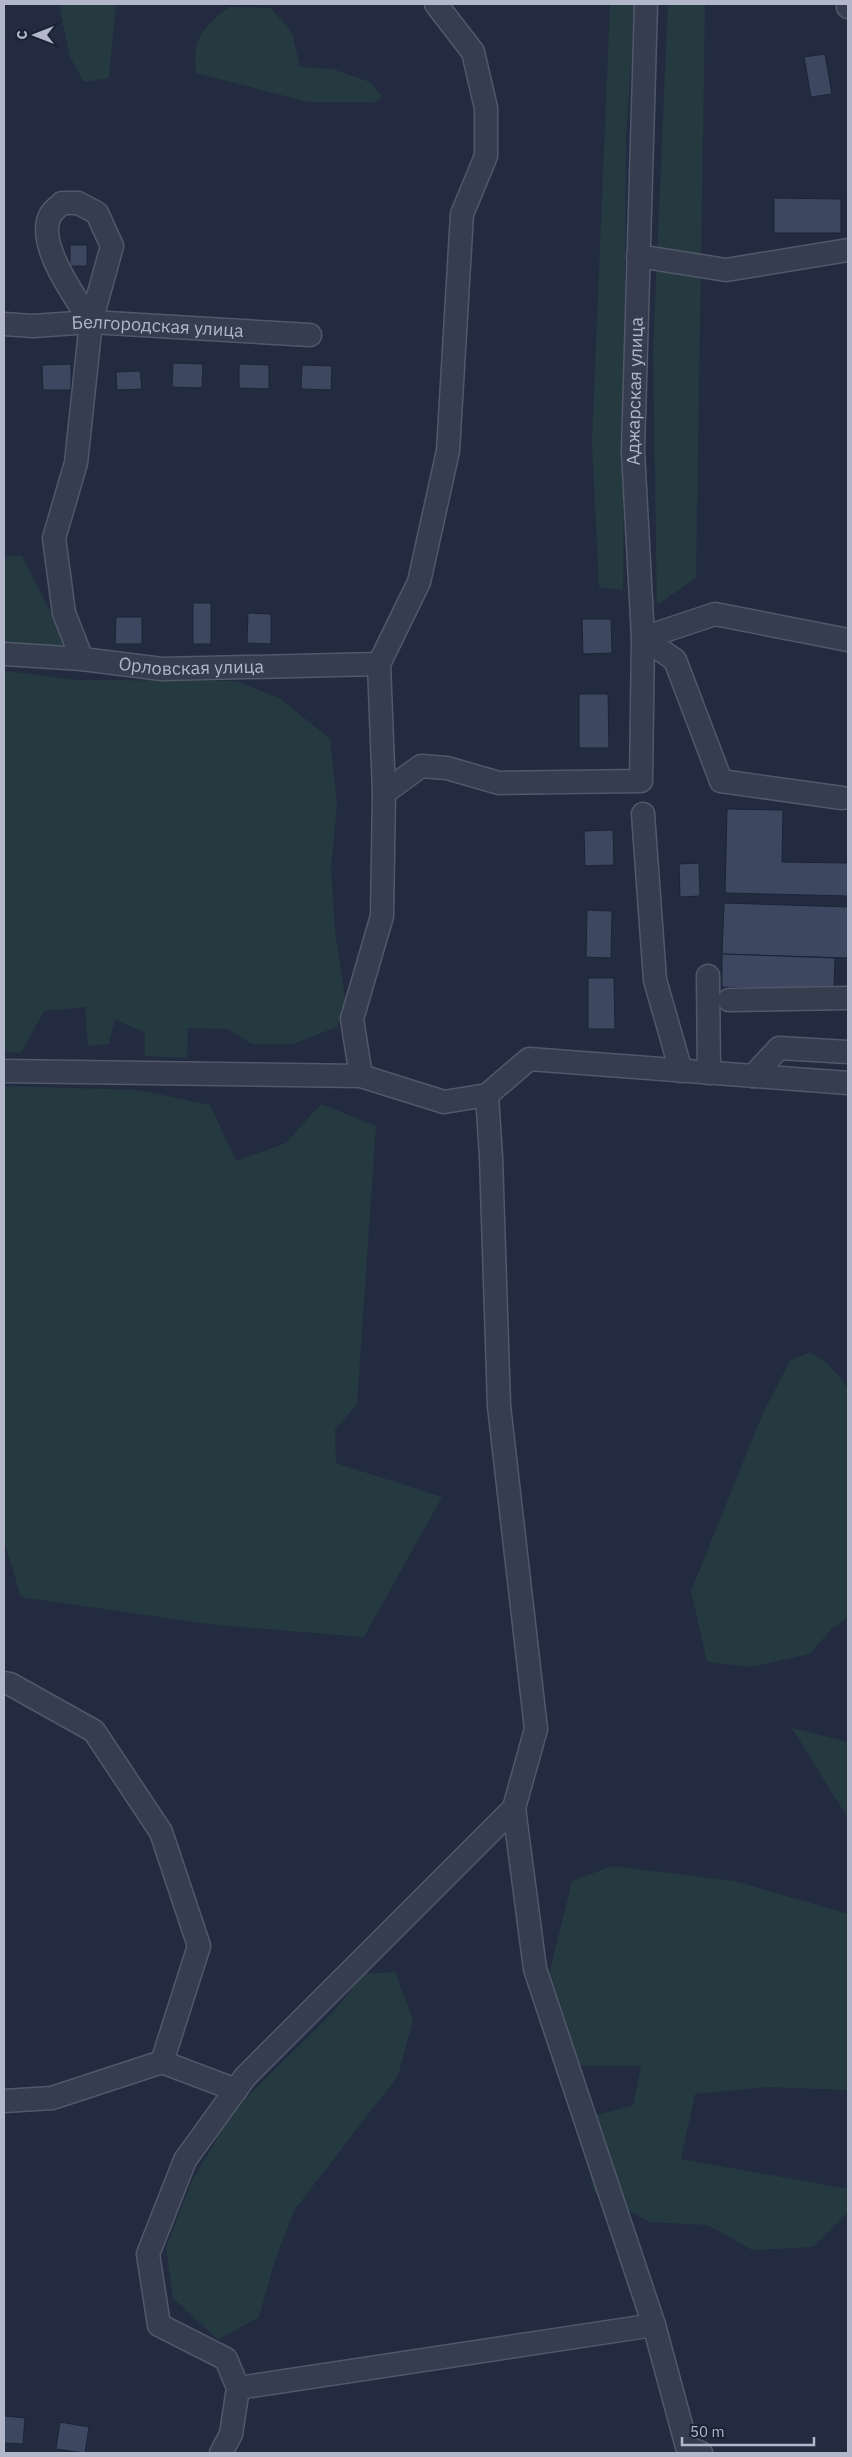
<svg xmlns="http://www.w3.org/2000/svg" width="852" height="2457" font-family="'IBM Plex Sans',sans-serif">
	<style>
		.green { fill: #243a40 }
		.building { fill: #3e4760; stroke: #1d2436 }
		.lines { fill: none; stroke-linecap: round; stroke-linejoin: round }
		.minor-casing { stroke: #51586a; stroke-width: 25 }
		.minor { stroke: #363d4f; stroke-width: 22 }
		.labels { text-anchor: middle; stroke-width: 4; stroke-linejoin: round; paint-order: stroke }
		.street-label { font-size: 18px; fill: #b2b8ca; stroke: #1b2234 }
	</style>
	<rect width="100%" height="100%" fill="#222b40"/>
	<g class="green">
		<path d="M59,4H116L109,78L84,82L70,57Z"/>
		<path d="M610,4H635L626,136L623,590L599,587L592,442Z"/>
		<path d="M668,4H705L696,578L657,605L653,350Z"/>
		<path d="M229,7L271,8L292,33L300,67L332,69L370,82L382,96L375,102H308L196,73C193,36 201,30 229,7Z"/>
		<path d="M4,556H22L66,642L55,652H4Z"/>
		<path d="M4,671L78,680L236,681L281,699L330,739L337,806L331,868L335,931L346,1004L337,1027L293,1044H252L228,1029L188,1028L187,1058L145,1056V1033L115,1019L109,1044L88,1046L85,1007L44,1011L21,1053L4,1052Z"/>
		<path d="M4,1086L138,1090L210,1105L236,1161L286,1143L321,1104L376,1126L357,1404L335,1430L336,1463L442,1497L364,1637L216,1625L21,1597L4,1541Z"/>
		<path d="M810,1352L829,1365L848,1388V1617L831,1629L810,1654L751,1667L707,1662L691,1591L763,1413L790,1361Z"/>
		<path d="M792,1728L848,1742V1831L846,1815Z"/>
		<path d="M612,1866L735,1881L848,1914V2090L767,2087L695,2094L681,2159L848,2189V2212L813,2247L752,2250L708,2225L650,2222L594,2192L579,2120L633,2105L641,2066L554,2065L538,2019L572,1881Z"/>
		<path d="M395,1972L413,2020L398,2076L295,2209L275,2260L259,2317L218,2340L173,2298L166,2247L192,2181L234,2110L333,2012L364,1974Z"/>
	</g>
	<g class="building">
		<path d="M825,54L832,94L811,97L804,57Z"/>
		<path d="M774,198L841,199V233H774Z"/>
		<rect x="70" y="245" width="17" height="21"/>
		<path d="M173,363L203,364L202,388L172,387Z"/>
		<path d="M71,364V390H43L42,365Z"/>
		<path d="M239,364L269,365V389L239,388Z"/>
		<path d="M302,365L332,366L331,390L301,389Z"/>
		<path d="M140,371L142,389L117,390L116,372Z"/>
		<rect x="193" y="603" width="18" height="41"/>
		<path d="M248,613L271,614V644L247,643Z"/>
		<path d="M116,617H142V644H115Z"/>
		<path d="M582,619H611L612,653L583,654Z"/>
		<path d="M579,694H608L609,748H579Z"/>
		<path d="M727,809L783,810L782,862L848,863V896L725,893Z"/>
		<path d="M613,830L614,865L585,866L584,831Z"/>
		<path d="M699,863L700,896L680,897L679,864Z"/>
		<path d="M724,903L848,907V958L722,954Z"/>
		<path d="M587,910L612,911L611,958L586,957Z"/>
		<path d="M722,954L835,958L834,991L722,987Z"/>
		<path d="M588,978H614L615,1029H588Z"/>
		<path d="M4,2416L25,2418L23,2444L4,2443Z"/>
		<path d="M60,2422L89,2427L85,2453L56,2449Z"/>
	</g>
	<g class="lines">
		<defs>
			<g id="minor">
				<path d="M436,4L473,52L486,108V156L462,214L448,451L419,582L379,664L384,793L382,916L352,1019L361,1076L444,1102L487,1095L529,1059L848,1083"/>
				<path d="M848,4V7"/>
				<path d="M638,256L726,270L848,250"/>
				<path id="s1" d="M4,324L33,326L91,322L310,335"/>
				<path id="s2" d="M4,654L82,659L162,669L379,664"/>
				<path d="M82,659L64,613L54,538L76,463L91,322L112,246L97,213L78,203H62C59,206 54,210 51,214C34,242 76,298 91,322"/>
				<path id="s3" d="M384,793L421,766L447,768L499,783L641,781L643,638L633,451L646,4"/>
				<path d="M842,798L721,781L675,660L643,638L715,614L848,640"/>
				<path d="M643,814L655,980L681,1071"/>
				<path d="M708,976L709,1073"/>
				<path d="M729,1000L848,998"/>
				<path d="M4,1071L361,1076"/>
				<path d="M753,1076L779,1048L848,1052"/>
				<path d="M4,1683L10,1684L94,1731L161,1832L199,1946L162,2062L52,2098L4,2101"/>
				<path d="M514,1808L535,1969L654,2325L687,2447L701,2453"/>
				<path d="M162,2062L236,2090"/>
				<path d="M238,2388L654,2325"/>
				<path d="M221,2453L231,2434L238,2388L226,2359L159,2325L148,2254L185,2160L245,2077L514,1808L536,1729L499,1406L491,1157L487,1095"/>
			</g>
		</defs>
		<use href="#minor" class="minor-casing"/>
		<use href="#minor" class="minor"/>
	</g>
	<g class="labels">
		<g class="street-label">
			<text dy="6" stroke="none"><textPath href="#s1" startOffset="154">Белгородская улица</textPath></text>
			<text dy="6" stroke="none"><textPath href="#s3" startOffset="658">Аджарская улица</textPath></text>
			<text dy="6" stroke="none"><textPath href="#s2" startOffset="188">Орловская улица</textPath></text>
		</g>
	</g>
	<rect width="852" height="2457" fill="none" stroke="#b2b8ca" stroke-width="10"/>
	<g transform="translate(35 35) rotate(270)" stroke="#1b2234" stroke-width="4" paint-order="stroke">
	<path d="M0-4L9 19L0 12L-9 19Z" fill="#b2b8ca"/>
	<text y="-8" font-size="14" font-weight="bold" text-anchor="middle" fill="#b2b8ca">С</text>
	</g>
	<path d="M682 2437v8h132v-8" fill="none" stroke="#b2b8ca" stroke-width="2.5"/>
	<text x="690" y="2437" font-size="15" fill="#b2b8ca" stroke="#1b2234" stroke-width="4" paint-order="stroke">50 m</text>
</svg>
